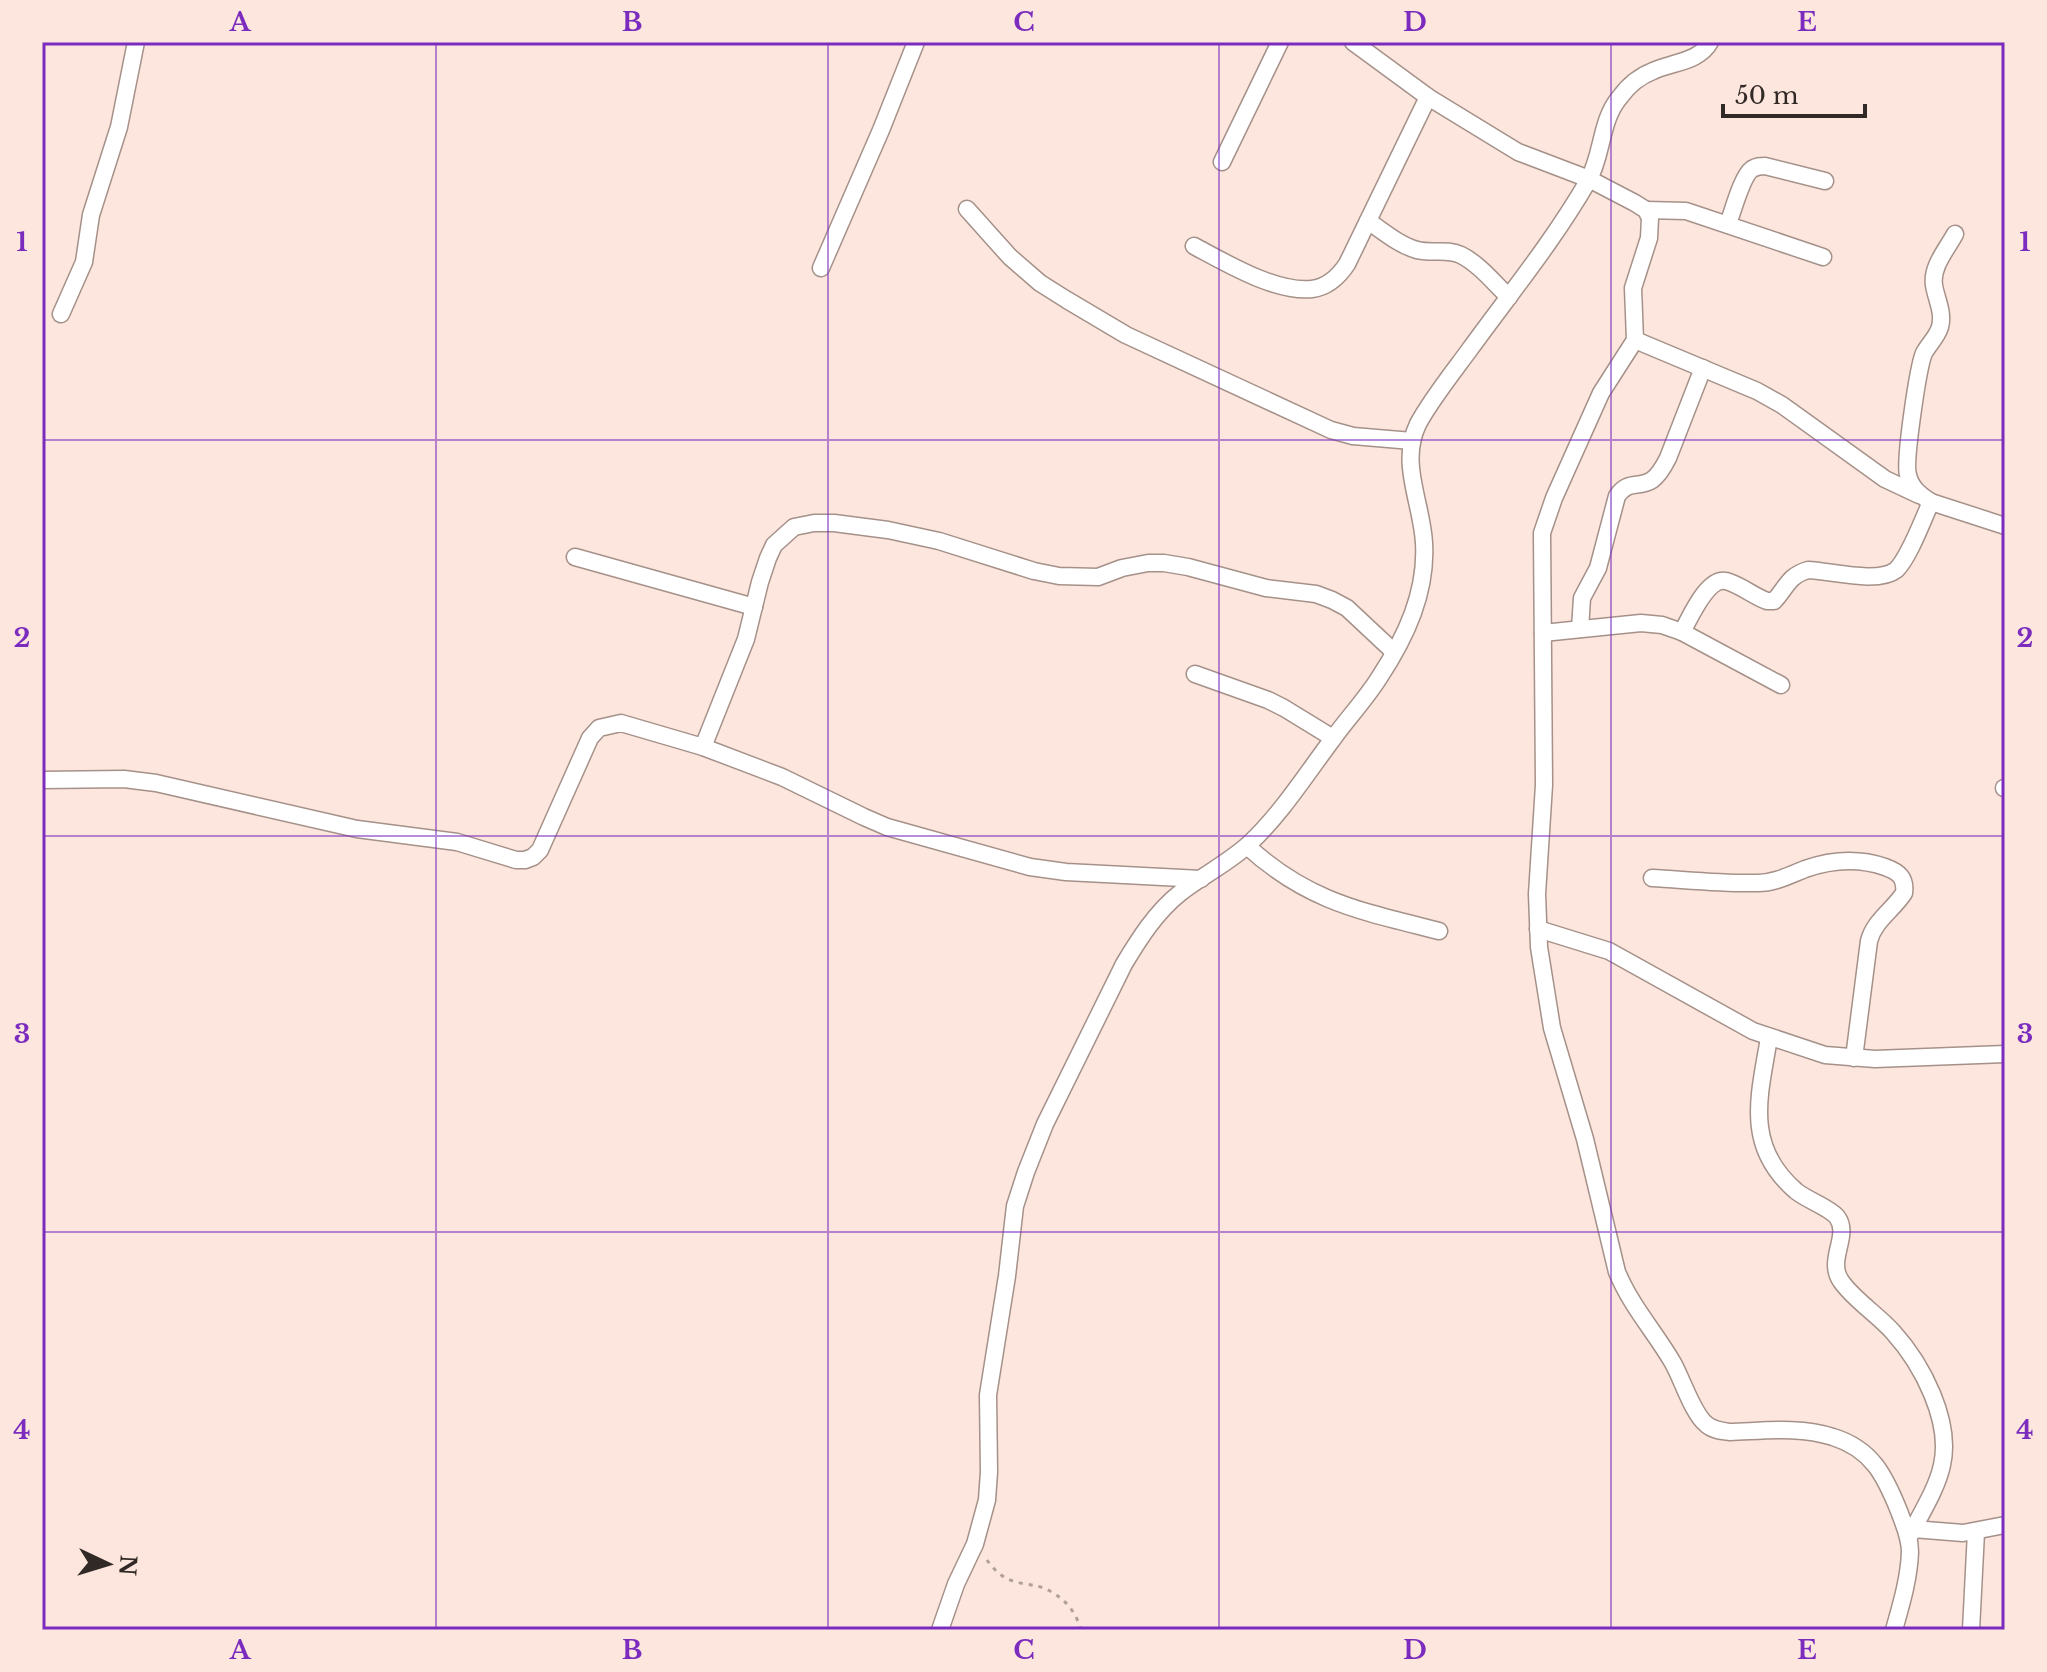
<svg xmlns="http://www.w3.org/2000/svg" width="2047" height="1672" font-family="'Libre Baskerville',serif">
	<style>
		.lines { fill: none; stroke-linecap: round; stroke-linejoin: round }
		.minor-casing { stroke: #a59189; stroke-width: 19 }
		.path { stroke: #b1a09a; stroke-width: 3; stroke-dasharray: 4 6; stroke-linecap: butt }
		.minor { stroke: #fff; stroke-width: 16 }
		.grid { fill: none; stroke: #7b2cbf; stroke-width: 2; stroke-opacity: 0.55 }
		.neatline { fill: none; stroke: #7b2cbf; stroke-width: 3 }
		.grid-label { font-size: 26px; text-anchor: middle; font-weight: bold; fill: #7b2cbf }
	</style>
	<rect width="100%" height="100%" fill="#fce6dd"/>
	<g class="lines">
		<defs>
			<g id="minor">
				<path d="M1353,42L1428,97L1518,152L1589,179L1635,203L1646,210L1650,218L1649,238L1633,288L1635,340L1601,393L1554,498L1542,533L1544,785L1537,894L1539,947L1552,1028L1585,1139L1617,1272C1631,1306 1655,1332 1673,1363C1682,1379 1693,1414 1706,1424C1712,1430 1722,1431 1730,1432C1763,1431 1800,1426 1833,1437C1872,1449 1885,1476 1899,1511C1904,1525 1910,1537 1910,1552C1909,1579 1901,1605 1894,1630"/>
				<path d="M1222,162L1280,42"/>
				<path d="M967,209L1010,257L1040,283L1067,300L1126,335L1331,430L1353,436L1412,441"/>
				<path d="M1646,210L1686,211L1823,257"/>
				<path d="M1368,221C1383,231 1399,245 1417,250C1432,254 1447,248 1461,255C1479,264 1494,283 1509,297"/>
				<path d="M1728,224C1733,211 1742,176 1752,169C1757,166 1760,166 1765,166L1825,181"/>
				<path d="M1955,234C1947,249 1931,267 1934,285C1936,299 1944,312 1940,327C1937,337 1929,344 1924,353C1918,367 1904,462 1908,475C1911,488 1920,495 1931,502L2005,526"/>
				<path d="M1194,246C1226,263 1276,293 1312,289C1328,287 1339,276 1347,264L1428,97"/>
				<path d="M821,268L881,130L916,42"/>
				<path d="M61,314L84,262L91,215L119,127L136,42"/>
				<path d="M1635,340L1757,391L1782,405L1885,479L1919,495"/>
				<path d="M575,557L754,607"/>
				<path d="M1580,629L1582,598L1598,568L1617,496C1629,479 1638,489 1652,480C1659,475 1664,466 1668,458L1703,368"/>
				<path d="M1682,632C1690,618 1707,577 1726,581C1741,585 1753,596 1767,601H1774C1787,587 1788,576 1808,570C1831,571 1878,584 1896,570C1909,558 1923,519 1931,502"/>
				<path d="M1543,633L1641,623L1662,625L1682,632L1781,685"/>
				<path d="M1195,674L1268,700L1284,708L1333,738"/>
				<path d="M703,747L746,639L760,582L768,558L774,545L794,527L814,523H834L888,530L939,541L1034,571L1059,576L1098,577L1122,568L1148,563H1164L1188,567L1266,588L1316,594L1332,600L1347,608L1394,652"/>
				<path d="M42,780L124,779L156,783L357,829L457,842L516,860H525L533,857L540,850L590,738L599,728L621,723L703,747L782,777L864,817L887,827L1030,867L1066,872L1201,879"/>
				<path d="M2004,788H2005"/>
				<path d="M1247,846C1308,902 1361,911 1439,931"/>
				<path d="M1652,878C1687,880 1723,884 1758,883C1775,883 1790,875 1805,869C1831,860 1859,858 1885,867C1899,872 1906,878 1904,893C1893,910 1874,921 1869,941L1854,1058"/>
				<path d="M1538,929L1609,951L1753,1031L1825,1055L1875,1059L2005,1054"/>
				<path d="M1769,1038C1759,1097 1744,1146 1796,1191C1807,1200 1830,1208 1837,1217C1851,1235 1826,1260 1841,1281C1852,1298 1879,1316 1893,1332C1922,1364 1952,1421 1942,1465C1937,1489 1920,1515 1909,1537"/>
				<path d="M1913,1529L1963,1533L2005,1525"/>
				<path d="M940,1630L956,1584L975,1544L987,1500L989,1472L988,1395L1007,1276L1015,1206L1026,1172L1045,1124L1124,964C1139,939 1156,912 1180,893C1202,876 1228,863 1249,844C1281,814 1305,776 1332,740C1347,719 1365,700 1379,678C1406,637 1427,592 1424,543C1422,503 1399,463 1418,424C1430,401 1454,371 1470,349C1510,294 1554,240 1588,181C1603,155 1600,120 1620,97C1628,86 1640,76 1653,71C1673,62 1699,62 1710,42"/>
				<path d="M1971,1630L1976,1532"/>
			</g>
		</defs>
		<use href="#minor" class="minor-casing"/>
		<path class="path" d="M987,1560C992,1567 998,1574 1006,1578C1015,1583 1027,1584 1037,1586C1059,1592 1075,1608 1081,1630"/>
		<use href="#minor" class="minor"/>
	</g>
	<path class="grid" d="M436,42V1630M828,42V1630M1219,42V1630M1611,42V1630M42,440H2005M42,836H2005M42,1232H2005"/>
	<rect width="2047" height="1672" fill="none" stroke="#fce6dd" stroke-width="88"/>
	<g transform="translate(108 1564) rotate(94)" stroke="#fce6dd" stroke-width="6" paint-order="stroke">
	<path d="M0-6L14 30L0 20L-14 30Z" fill="#312926"/>
	<text y="-12" font-size="22" font-weight="bold" text-anchor="middle" fill="#312926">N</text>
	</g>
	<path d="M1723 104v12h142v-12" fill="none" stroke="#312926" stroke-width="4"/>
	<text x="1735" y="104" font-size="24" fill="#312926" stroke="#fce6dd" stroke-width="6" paint-order="stroke">50 m</text>
	<rect x="44" y="44" width="1959" height="1584" class="neatline"/>
	<g class="grid-label">
		<text x="240" y="31">A</text>
		<text x="632" y="31">B</text>
		<text x="1024" y="31">C</text>
		<text x="1415" y="31">D</text>
		<text x="1807" y="31">E</text>
		<text x="22" y="251">1</text>
		<text x="2025" y="251">1</text>
		<text x="22" y="647">2</text>
		<text x="2025" y="647">2</text>
		<text x="22" y="1043">3</text>
		<text x="2025" y="1043">3</text>
		<text x="22" y="1439">4</text>
		<text x="2025" y="1439">4</text>
		<text x="240" y="1659">A</text>
		<text x="632" y="1659">B</text>
		<text x="1024" y="1659">C</text>
		<text x="1415" y="1659">D</text>
		<text x="1807" y="1659">E</text>
	</g>
</svg>
